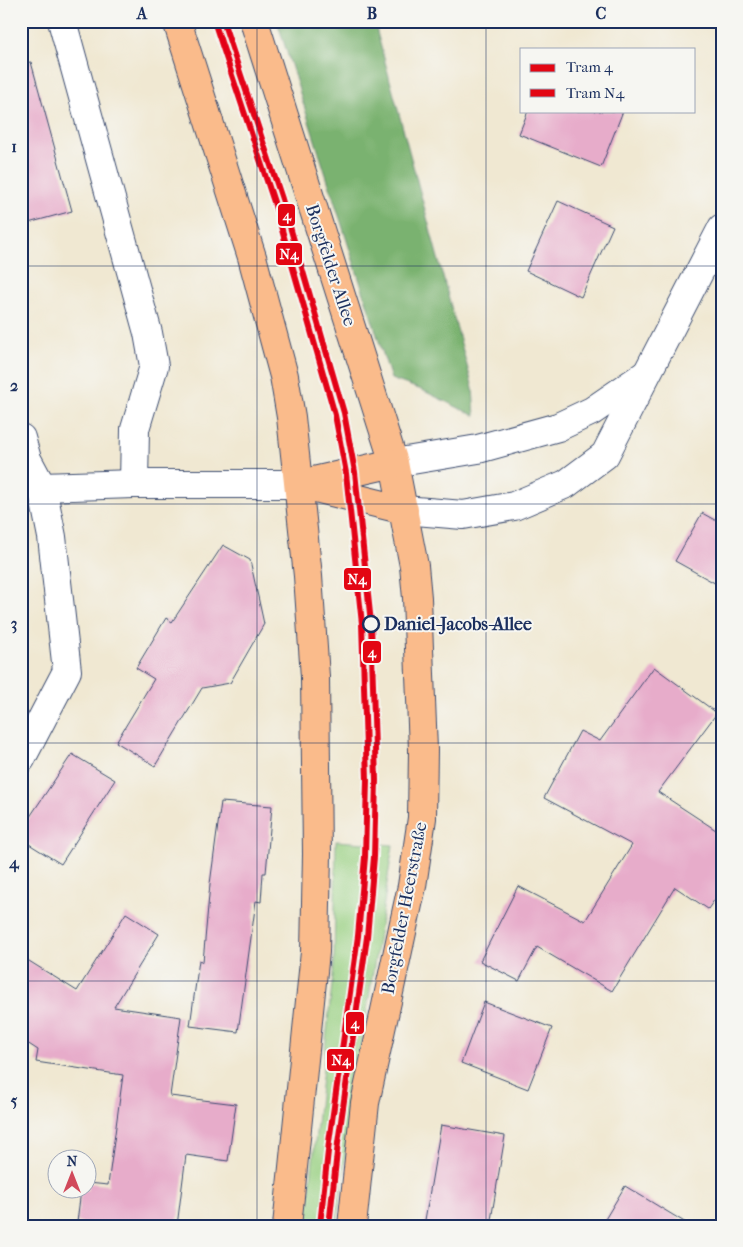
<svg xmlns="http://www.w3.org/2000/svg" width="743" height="1247" font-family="'IM FELL French Canon',serif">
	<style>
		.green { fill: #99d082; stroke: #5a8070 }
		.forest { fill: #7ab270; stroke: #4a7067 }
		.building { fill: #e7acca }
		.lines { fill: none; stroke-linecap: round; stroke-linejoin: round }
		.minor-casing { stroke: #3b4b6f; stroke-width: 30 }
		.major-casing { stroke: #3b4b6f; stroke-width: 30 }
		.minor { stroke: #fff; stroke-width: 28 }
		.major { stroke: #fabb8b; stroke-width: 28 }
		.tram-1-casing { stroke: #f6f6f2; stroke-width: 10 }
		.tram-2-casing { stroke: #f6f6f2; stroke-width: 10 }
		.tram-1 { stroke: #e30613; stroke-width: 6 }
		.tram-2 { stroke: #e30613; stroke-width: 6 }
		.grid { fill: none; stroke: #1b2f5e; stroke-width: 1; stroke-opacity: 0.55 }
		.stop-dot { fill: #f6f6f2; stroke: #1b2f5e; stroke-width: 2.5 }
		.labels { text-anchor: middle; stroke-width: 4; stroke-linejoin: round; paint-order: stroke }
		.street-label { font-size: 18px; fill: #1b2f5e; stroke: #f6f6f2 }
		.stop-label { font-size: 18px; font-weight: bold; fill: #1b2f5e; stroke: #f6f6f2; text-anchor: start }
		.line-badge { stroke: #f6f6f2; stroke-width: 2 }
		.badge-label { font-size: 14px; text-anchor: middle; font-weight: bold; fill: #fff }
		.neatline { fill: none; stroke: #1b2f5e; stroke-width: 2 }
		.grid-label { font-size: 16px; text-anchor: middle; font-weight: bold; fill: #1b2f5e }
	</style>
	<rect width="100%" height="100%" fill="#f6f6f2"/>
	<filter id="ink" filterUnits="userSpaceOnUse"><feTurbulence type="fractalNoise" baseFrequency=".02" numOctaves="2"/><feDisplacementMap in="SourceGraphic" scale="10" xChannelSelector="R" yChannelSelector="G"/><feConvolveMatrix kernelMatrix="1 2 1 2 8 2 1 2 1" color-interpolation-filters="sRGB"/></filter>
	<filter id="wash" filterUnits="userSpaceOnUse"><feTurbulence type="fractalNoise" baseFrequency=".0096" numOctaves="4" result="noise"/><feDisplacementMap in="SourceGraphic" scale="20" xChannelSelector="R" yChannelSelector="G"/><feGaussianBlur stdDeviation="1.12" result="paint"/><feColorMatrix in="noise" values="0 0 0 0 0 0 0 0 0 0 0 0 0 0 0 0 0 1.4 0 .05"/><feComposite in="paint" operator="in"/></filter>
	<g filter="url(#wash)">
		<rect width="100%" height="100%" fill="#f0e8d2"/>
		<path class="green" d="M336,841L393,845L356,1080L336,1226H306L334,966Z"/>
		<path class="forest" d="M277,21H374L473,388L475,416L422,390L391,379Z"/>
		<g id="blocks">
			<g class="building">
				<path d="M31,62L72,211L21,225V63Z"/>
				<path d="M528,111H623L601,167L519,134Z"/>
				<path d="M558,201L613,226L581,297L526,271Z"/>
				<path d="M702,513L722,524V587L675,561Z"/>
				<path d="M223,545L250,560L264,624L230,683L202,688L155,766L116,742L154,679L136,668L166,618L172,622Z"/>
				<path d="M654,667L717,713L658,792L722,834V889L708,909L675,887L612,991L537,947L519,981L480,961L518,886L585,921L632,845L544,798L580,731L600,741Z"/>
				<path d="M72,754L115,780L61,864L21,839V830Z"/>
				<path d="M221,802L272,806L266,873H263L261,902L256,901L238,1032L190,1026L199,960L203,962L210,884Z"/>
				<path d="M126,913L159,934L114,1007L181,1017L170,1096L236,1104L228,1161L186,1155L177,1226H105L77,1222L81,1190H88V1183L108,1185L123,1075L36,1062L38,1050L21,1039V956L77,991Z"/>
				<path d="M484,1002L552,1028L528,1089L461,1063Z"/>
				<path d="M441,1125L505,1136L490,1226H424Z"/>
				<path d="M625,1186L691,1226H601Z"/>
			</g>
		</g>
	</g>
	<g filter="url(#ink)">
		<use href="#blocks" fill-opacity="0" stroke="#3b4b6f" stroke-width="1"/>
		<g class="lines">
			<defs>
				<g id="minor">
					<path d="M62,21L148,333L154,366L135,429L134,484"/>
					<path d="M21,438L27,459L42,487L52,537L67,671L21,759"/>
					<path d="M394,463L478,449L558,427L592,411L646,374"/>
					<path d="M25,484L42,487L134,484H299"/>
					<path d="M404,510L463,515L514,506L566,484L605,455L722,228"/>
				</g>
				<g id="major">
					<path d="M177,21L252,257L284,376L291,417L308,576L315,677L317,854L315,952L287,1226"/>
					<path d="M254,21L394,463L414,566L417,598L423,750L422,818L412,886L365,1103L352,1226"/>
					<path d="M305,483L394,463"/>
					<path d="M299,484L404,510"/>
				</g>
			</defs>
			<use href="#minor" class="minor-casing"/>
			<use href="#major" class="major-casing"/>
			<use href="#minor" class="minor"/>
			<use href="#major" class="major"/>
			<defs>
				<path id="tram-1" d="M223,21L282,199L344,413L355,472L371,623L376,780L374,857L367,937L338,1143L329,1226"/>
				<path id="tram-2" d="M215,24L274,202L335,415L346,473L362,624L367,780L365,857L358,936L329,1142L320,1225"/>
			</defs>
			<use href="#tram-1" class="tram-1-casing"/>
			<use href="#tram-2" class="tram-2-casing"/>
			<use href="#tram-1" class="tram-1"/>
			<use href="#tram-2" class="tram-2"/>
		</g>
	</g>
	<path class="grid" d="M257,21V1226M486,21V1226M21,266H722M21,504H722M21,743H722M21,981H722"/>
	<circle class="stop-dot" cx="371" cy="624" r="8"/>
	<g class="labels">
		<g class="street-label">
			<text transform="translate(331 265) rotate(72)" y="6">Borgfelder Allee</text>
			<text transform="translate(404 908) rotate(-79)" y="6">Borgfelder Heerstraße</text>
		</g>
		<g class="stop-label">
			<text x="384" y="630">Daniel-Jacobs-Allee</text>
		</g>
	</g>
	<g class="line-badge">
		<rect x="277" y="203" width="19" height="24" rx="5" fill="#e30613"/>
		<rect x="275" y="242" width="28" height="24" rx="5" fill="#e30613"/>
		<rect x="343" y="567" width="29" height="24" rx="5" fill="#e30613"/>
		<rect x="362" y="640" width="20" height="24" rx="5" fill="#e30613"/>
		<rect x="345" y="1011" width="20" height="24" rx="5" fill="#e30613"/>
		<rect x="326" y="1048" width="29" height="24" rx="5" fill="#e30613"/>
	</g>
	<g class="badge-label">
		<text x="287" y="220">4</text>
		<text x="289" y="259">N4</text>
		<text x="357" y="584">N4</text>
		<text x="372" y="657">4</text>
		<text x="355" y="1028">4</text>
		<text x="341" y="1065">N4</text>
	</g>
	<rect width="743" height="1247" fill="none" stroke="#f6f6f2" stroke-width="55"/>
	<rect x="520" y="48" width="175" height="65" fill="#f6f6f2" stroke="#9ea6b7"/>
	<rect x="530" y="64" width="25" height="8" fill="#e30613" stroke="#9ea6b7"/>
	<text x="566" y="72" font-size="15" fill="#1b2f5e">Tram 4</text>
	<rect x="530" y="89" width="25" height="8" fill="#e30613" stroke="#9ea6b7"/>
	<text x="566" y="98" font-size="15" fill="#1b2f5e">Tram N4</text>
	<g transform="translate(72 1174)"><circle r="24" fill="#f6f6f2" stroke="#9ea6b7"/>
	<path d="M0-4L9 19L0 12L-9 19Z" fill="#d1495b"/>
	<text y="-8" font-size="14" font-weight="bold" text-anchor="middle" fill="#1b2f5e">N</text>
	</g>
	<rect x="28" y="28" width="688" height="1192" class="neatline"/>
	<g class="grid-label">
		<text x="142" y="19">A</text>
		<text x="372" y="19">B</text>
		<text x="601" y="19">C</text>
		<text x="14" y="152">1</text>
		<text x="14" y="391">2</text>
		<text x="14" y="629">3</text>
		<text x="14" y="868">4</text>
		<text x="14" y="1106">5</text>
	</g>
</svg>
